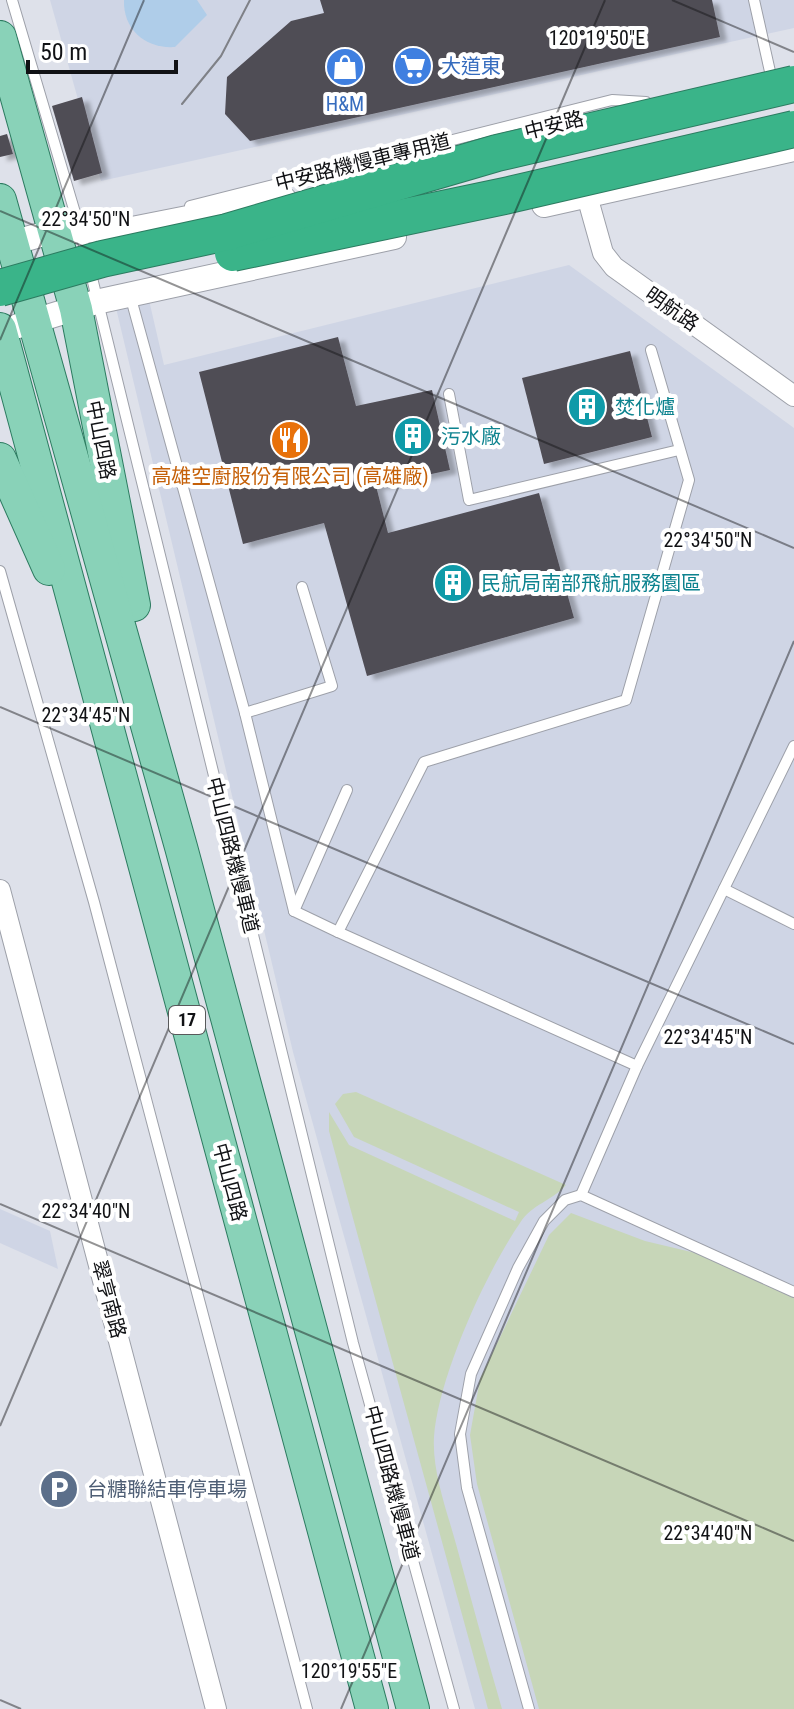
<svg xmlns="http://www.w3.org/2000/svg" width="794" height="1709" font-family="'Roboto Condensed','Noto Sans TC',sans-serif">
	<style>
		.built { fill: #cfd5e5 }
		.green { fill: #c7d6b8 }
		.water { fill: #afcde9 }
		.building { fill: #504d55; filter: url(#shadow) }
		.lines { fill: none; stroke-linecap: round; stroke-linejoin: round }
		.service-casing { stroke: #9da0a9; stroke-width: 12 }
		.minor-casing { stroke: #9da0a9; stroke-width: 22 }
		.tertiary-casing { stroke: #9da0a9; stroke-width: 26 }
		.primary-casing { stroke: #2c7b60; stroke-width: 34 }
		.service { stroke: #fff; stroke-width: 10 }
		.minor { stroke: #fff; stroke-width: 20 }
		.tertiary { stroke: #fff; stroke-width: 24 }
		.primary { stroke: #89d2b8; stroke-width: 32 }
		.tram { stroke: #7f8187; stroke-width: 2 }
		.motorway-bridge-casing { stroke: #2c7b60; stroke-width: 38; stroke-linecap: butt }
		.motorway-bridge { stroke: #3ab489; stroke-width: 36 }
		.ticks { fill: none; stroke: #111215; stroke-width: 2; stroke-opacity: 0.45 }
		.labels { text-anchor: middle; stroke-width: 8; stroke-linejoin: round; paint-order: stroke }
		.shield { fill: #fff; stroke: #58595b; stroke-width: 2 }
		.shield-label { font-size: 18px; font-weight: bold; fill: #111215 }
		.shop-label { font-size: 20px; fill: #366cbe; stroke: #fff; text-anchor: start }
		.street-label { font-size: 20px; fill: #111215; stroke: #fff }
		.culture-label { font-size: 20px; fill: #0d838f; stroke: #fff; text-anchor: start }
		.food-label { font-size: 20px; fill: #c56008; stroke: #fff }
		.service-label { font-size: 20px; fill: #4e5e75; stroke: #fff; text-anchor: start }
		.ticks-label { font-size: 20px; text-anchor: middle; fill: #111215; stroke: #fff; stroke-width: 8; stroke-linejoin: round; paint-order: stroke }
	</style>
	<defs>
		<filter id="shadow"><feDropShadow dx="7" dy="4" stdDeviation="2" flood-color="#0004"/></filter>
	</defs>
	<rect width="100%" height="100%" fill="#dee1ea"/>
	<g class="built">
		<path d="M50,0H794V28L101,181Z"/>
		<path d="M569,265L794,428V1709H475L293,1052L116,308L149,300L164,365Z"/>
		<path d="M0,1209L50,1231L58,1269L0,1243Z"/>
	</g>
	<g class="green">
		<path d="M356,1092L566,1185C552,1201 532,1204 520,1223C486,1272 438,1378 434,1437C432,1472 447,1511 456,1544C471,1599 486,1654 502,1709H488L329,1131V1112L349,1145L515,1221L519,1212L354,1137L335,1104L343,1094Z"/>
		<path d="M571,1213L645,1241L704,1255L794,1296V1709H539L477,1484L470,1435L480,1379L549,1235Z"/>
	</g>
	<path class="water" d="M124,0H197L207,15L175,47C146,49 123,30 124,0Z"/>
	<g class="building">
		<path d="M320,0H712L720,37L250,141L225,114L227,77L291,21L324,13Z"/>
		<path d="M82,97L102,173L74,181L52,106Z"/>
		<path d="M7,134L13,154L0,157V136Z"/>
		<path d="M338,337L356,406L432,390L450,470L376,486L388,533L539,493L574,618L367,676L324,523L243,544L199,372Z"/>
		<path d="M630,351L652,437L544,464L522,378Z"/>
	</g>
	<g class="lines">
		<defs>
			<g id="service">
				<path d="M12,0L81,233L353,1343L454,1709"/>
				<path d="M754,0L771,76"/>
				<path d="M190,206L612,100L646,102"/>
				<path d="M130,295L245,713L294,911"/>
				<path d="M449,394L469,500L679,450"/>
				<path d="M0,571L94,902L307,1709"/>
				<path d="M245,713L332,686L302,587"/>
				<path d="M724,889L794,924"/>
				<path d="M294,911L338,932L424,762L626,700L689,480L651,350"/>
				<path d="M294,911L347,790"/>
				<path d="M338,932L637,1066"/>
				<path d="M581,1195L637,1066L794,746"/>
				<path d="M529,1709L467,1488L460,1434L471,1374L518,1268L544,1221L565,1200L581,1195L794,1292"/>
			</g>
			<g id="minor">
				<path d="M587,196L603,253L614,267L794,396"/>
				<path d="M0,890L216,1709"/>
			</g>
			<g id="tertiary">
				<path d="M544,205L794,149"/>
				<path d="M0,246L55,231L127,230L284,199"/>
				<path d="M18,326L96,302L394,237"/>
			</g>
			<g id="primary">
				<path d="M0,37L76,309L134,605"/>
				<path d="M0,200L181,847L413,1709"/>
				<path d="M0,329L372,1709"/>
				<path d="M0,459L49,569"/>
			</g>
		</defs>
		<use href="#service" class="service-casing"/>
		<use href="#minor" class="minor-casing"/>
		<use href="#tertiary" class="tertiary-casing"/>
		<use href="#primary" class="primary-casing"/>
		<use href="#service" class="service"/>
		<use href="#minor" class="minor"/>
		<use href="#tertiary" class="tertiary"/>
		<use href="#primary" class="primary"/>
		<path class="tram" d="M182,104L221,56L250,0"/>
		<defs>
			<g id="motorway-bridge">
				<path d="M233,253L509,195L794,129"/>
				<path d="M0,288L102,259L227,232L497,153L794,84"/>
			</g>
		</defs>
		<use href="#motorway-bridge" class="motorway-bridge-casing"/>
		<use href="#motorway-bridge" class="motorway-bridge"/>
	</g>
	<path class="ticks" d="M672,0L794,52M0,211L794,548M0,340L144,0M0,707L794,1044M0,1204L794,1541M0,1426L605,0M0,1700L21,1709M341,1709L794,641"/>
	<defs>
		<symbol id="supermarket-disc" viewBox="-11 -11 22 22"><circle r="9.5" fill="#3f7fe0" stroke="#fff"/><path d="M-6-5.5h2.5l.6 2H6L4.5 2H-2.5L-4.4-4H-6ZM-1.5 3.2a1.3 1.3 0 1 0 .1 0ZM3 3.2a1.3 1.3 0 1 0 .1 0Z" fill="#fff"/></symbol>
		<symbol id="shop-disc" viewBox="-11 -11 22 22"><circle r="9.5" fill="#3f7fe0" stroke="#fff"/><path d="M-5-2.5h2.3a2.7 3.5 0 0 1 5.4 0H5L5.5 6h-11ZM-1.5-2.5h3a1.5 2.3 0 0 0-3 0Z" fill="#fff"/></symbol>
		<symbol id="building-disc" viewBox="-11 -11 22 22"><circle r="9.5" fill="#0f9aa8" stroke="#fff"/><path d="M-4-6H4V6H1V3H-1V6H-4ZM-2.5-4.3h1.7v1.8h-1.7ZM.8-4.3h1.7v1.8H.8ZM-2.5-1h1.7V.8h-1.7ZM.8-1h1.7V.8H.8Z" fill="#fff"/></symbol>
		<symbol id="restaurant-disc" viewBox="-11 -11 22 22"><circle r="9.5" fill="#e8710a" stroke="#fff"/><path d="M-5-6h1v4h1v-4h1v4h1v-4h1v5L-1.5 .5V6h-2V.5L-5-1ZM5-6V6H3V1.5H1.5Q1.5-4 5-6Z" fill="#fff"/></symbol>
		<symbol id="parking-disc" viewBox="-11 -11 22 22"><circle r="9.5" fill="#5c6f8a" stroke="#fff"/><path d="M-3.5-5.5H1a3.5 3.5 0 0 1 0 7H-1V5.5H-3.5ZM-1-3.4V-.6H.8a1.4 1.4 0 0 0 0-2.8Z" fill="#fff"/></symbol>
	</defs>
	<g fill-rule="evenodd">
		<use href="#supermarket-disc" x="391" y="44" width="44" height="44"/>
		<use href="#shop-disc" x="323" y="45" width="44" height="44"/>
		<use href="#building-disc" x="565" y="385" width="44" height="44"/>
		<use href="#building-disc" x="391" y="414" width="44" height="44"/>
		<use href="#restaurant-disc" x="268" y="418" width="44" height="44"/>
		<use href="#building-disc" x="431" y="561" width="44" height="44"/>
		<use href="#parking-disc" x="37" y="1467" width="44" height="44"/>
	</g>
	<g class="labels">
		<rect class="shield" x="169" y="1006" width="36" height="28" rx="6"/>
		<g class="shield-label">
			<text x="187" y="1026">17</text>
		</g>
		<g class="shop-label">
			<text x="441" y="73">大道東</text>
			<text x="345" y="111" text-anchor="middle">H&amp;M</text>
		</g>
		<g class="street-label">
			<text transform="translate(554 125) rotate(-14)" y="7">中安路</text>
			<text transform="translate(363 162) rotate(-14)" y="7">中安路機慢車專用道</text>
			<text transform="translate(672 309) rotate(35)" y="7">明航路</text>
			<text transform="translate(101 440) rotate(79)" y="7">中山四路</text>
			<text transform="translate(233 855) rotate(76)" y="7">中山四路機慢車道</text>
			<text transform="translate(230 1182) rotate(75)" y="7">中山四路</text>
			<text transform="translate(109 1299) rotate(75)" y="7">翠亨南路</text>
			<text transform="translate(392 1483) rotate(75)" y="7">中山四路機慢車道</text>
		</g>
		<g class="culture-label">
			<text x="615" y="414">焚化爐</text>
			<text x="441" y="443">污水廠</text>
			<text x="481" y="590">民航局南部飛航服務園區</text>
		</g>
		<g class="food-label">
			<text x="290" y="483">高雄空廚股份有限公司 (高雄廠)</text>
		</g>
		<g class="service-label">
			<text x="87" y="1496">台糖聯結車停車場</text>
		</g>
	</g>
	<g class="ticks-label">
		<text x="597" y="45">120°19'50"E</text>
		<text x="86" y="226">22°34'50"N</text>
		<text x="708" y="547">22°34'50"N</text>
		<text x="86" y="722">22°34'45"N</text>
		<text x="708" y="1044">22°34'45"N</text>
		<text x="86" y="1218">22°34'40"N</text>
		<text x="708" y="1540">22°34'40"N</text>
		<text x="349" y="1678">120°19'55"E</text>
	</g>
	<path d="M28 60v12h148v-12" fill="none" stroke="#111215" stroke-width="4"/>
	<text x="40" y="60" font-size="24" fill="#111215" stroke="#ffffff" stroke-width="6" paint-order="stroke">50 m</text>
</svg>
